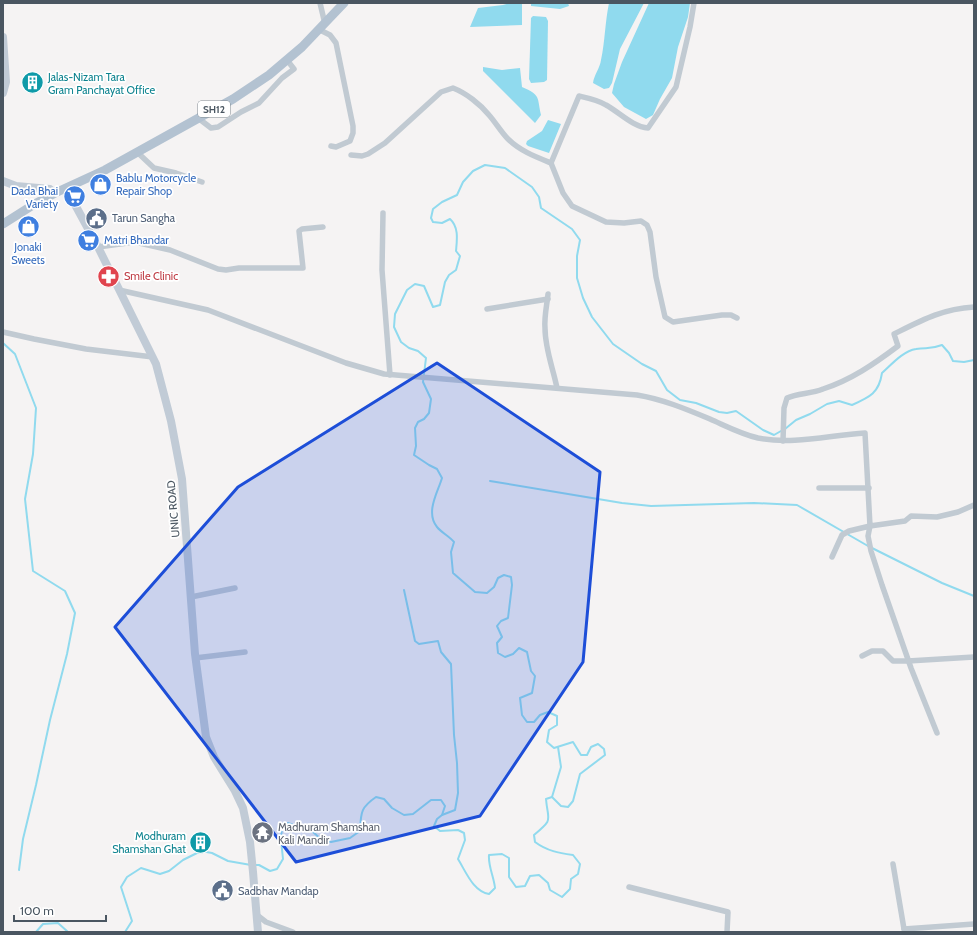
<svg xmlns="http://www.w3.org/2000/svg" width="977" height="935" font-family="Cabin,sans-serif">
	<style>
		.water { fill: #90daee }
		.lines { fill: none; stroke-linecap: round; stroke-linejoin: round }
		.stream { stroke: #90daee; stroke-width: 2 }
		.street { stroke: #c1cad2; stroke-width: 5.5 }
		.secondary { stroke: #c1cbd6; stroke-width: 8 }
		.primary { stroke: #b3c2d1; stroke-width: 9 }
		.marked { fill: #1d4ed8; fill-opacity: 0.2; stroke: #1d4ed8; stroke-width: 3; stroke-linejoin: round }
		.labels { text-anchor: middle; stroke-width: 3.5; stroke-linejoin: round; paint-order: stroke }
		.shield { fill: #fff; stroke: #808990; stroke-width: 1 }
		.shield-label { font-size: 10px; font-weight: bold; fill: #4a5661 }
		.culture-label { font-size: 11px; fill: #0d838f; stroke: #fff; text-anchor: start }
		.shop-label { font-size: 11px; fill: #366cbe; stroke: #fff; text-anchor: start }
		.service-label { font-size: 11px; fill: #4e5e75; stroke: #fff; text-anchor: start }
		.health-label { font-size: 11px; fill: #be3a42; stroke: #fff; text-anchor: start }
		.street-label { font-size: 11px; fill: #4a5661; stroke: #fff }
		.worship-label { font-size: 11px; fill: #5b616d; stroke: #fff; text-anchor: start }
	</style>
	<rect width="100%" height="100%" fill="#f5f3f3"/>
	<g class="water">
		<path d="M510,3H522V25L470,27L478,8L503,5Z"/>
		<path d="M531,3H568L569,6L560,9L531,6Z"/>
		<path d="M609,3H644L620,49L612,83L609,88L604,89L593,83C594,75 600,68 601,60C605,41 605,22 609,3Z"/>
		<path d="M649,3H690L688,17L678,47L672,78L660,99L653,115L646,119L624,107L612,93L614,84L622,62Z"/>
		<path d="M533,16L546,17L548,21L547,80L544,82L531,83L529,79L531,18Z"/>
		<path d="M483,67L502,70L520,68L522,87C541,95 537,97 541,115L535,123L483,71Z"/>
		<path d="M548,120L561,124L549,153L528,146L526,144L527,141L542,131Z"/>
	</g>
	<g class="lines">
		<g class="stream">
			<path d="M3,343L15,354L36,408L33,454L25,499L33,571L65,591L75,613L67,654L50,720L36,785L23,839L19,870"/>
			<path d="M785,429L796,420L810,414L827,404L839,401L852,405C870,397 879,393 882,373C892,364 903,351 916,349C927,347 929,350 942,345L949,353L953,361L964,362L974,360"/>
			<path d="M490,481L622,503L651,506L754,503L797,505L868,546"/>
			<path d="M872,548L942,583L974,596"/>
			<path d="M404,590L415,641L419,644L438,641L441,652L451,664L454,735L457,763L458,793L455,810L442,815"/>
			<path d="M552,797L561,767L558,747"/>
			<path d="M255,865H259L270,871L277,869L283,859L281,840L282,826L288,823L313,832L322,840L331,842L350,838L360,831C361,813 360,808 376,797L384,799L392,808L404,815L413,814L431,800H441L445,806L442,815L437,819L434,826L440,831L458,830L464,833L465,840L458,859C466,872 473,891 489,894L495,888C494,877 488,866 489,855L502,854L509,858V877L516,887L525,886L530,876L539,875L548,883L550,890L562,897L570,889L571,879L578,874L580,864L573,855C559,853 547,851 535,842L534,835C554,818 548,822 546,799L552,797L561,806L568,807L573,801L580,774L605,755L604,749L598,744L591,747L587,755H581L573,742L554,748L547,742L549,730L557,725V716L548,712L540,715L534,722H527L522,715L520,698L532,693L535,676L531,671L527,652L519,648L513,654L505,657L498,653L497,643L502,637L497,626L501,621L508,618L512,585L511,577L504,575L498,578L494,587L487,593L475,592L453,573L451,552L454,542C449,536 442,533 437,527C425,512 438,492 442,478L437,469L429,465L414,455L416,446L415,428L418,422L424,419L429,413L431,399L423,382L426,358L418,351L409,348L401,342L394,327L395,314L407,290L415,284L424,286L433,307L440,305L445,282L449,275L456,270L460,256L456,251C457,240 459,227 450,219L442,223L433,222L431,218L433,209L442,202L457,195L463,182L473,171L485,165L505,168L532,187L539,197L541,208L572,229L580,240L577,256V278L583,298L592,317L613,344L642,364L656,371L667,390L680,400L696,403L719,412L727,413L736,411L763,430L774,435L781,431"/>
			<path d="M36,932L43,924L58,923L68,932"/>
			<path d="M125,932L132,921L121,887L127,877L141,868L160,874L169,871L183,860L201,851L212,853L228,861L251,865"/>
		</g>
		<g class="street">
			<path d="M320,3L325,24"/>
			<path d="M320,30L330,35L336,43L353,126V133L350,141L336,147L331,146"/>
			<path d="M198,118L211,128L218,127L241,112L259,103L282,78L294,69L287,60"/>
			<path d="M137,152L154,168L176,173L202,182"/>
			<path d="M351,155L362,156L368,154L385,143L441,92L453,88C466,93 480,104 489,115C496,123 501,132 508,139C520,151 536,157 551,163L563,193L572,206L606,222L624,223L641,221L647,225L650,232L656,277L665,317L673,322L722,315H731L737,318"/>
			<path d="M551,163L579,96C588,98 598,100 606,105C619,112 633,127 648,128L676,87L690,27L694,3"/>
			<path d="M383,213L382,270L390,375"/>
			<path d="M98,247L135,242L170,250L218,269L226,270L239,268H303L299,231L302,229L323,227"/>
			<path d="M119,290L208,310L346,363L384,374L637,395C662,399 686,409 710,419C726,426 741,434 758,438C794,445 830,435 865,433L870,526L905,521L911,516L937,517L958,512L974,505"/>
			<path d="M548,294C547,305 544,317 545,328C545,349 553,368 557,388"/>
			<path d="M487,309L548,299"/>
			<path d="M3,332L34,339L86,349L153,357"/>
			<path d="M783,441L784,408L787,398C798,393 811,394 823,389C851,380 874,364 898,346L894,334C922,320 942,309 974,307"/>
			<path d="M819,488H869"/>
			<path d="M832,557L842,535L849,531L870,526L868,536L871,551L882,585L911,668L937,733"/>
			<path d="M191,597L235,588"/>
			<path d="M862,656L872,651H883L893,661H908L974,657"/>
			<path d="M195,658L245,652"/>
			<path d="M893,864L904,929"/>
			<path d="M629,887L728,912L727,932"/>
			<path d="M257,915L266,922L293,932"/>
			<path d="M905,932L904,929L974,924"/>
		</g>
		<g class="secondary">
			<path d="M3,37L6,82L3,93"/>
			<path d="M3,181L16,186L50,189L55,193"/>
			<path d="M66,188L98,247L156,364L171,421L182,479L195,654L206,737L214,757L235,791L243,808L250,842L253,872L258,932"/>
		</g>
		<path class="primary" d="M3,224L33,205L55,193L105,170L233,99L269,75L302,47L344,3"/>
	</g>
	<path class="marked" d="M437,363L600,472L583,662L480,816L296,862L115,627L238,487Z"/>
	<defs>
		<symbol id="building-disc" viewBox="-11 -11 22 22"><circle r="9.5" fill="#0f9aa8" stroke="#fff"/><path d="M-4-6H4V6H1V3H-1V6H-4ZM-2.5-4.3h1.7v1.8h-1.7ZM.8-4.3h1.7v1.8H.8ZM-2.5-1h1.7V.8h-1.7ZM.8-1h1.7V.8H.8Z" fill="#fff"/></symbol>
		<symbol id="shop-disc" viewBox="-11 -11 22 22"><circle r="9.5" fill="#3f7fe0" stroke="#fff"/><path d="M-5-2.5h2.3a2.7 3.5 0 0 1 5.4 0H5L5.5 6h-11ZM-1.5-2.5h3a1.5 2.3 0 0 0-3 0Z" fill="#fff"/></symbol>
		<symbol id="supermarket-disc" viewBox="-11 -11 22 22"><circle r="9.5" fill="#3f7fe0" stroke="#fff"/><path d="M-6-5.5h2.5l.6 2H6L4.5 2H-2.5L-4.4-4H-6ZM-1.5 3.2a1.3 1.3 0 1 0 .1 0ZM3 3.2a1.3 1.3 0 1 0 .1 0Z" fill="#fff"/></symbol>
		<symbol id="civic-disc" viewBox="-11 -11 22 22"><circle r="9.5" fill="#5c6f8a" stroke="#fff"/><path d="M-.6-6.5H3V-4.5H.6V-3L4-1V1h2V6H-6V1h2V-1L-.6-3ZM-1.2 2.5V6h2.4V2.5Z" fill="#fff"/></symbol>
		<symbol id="pharmacy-disc" viewBox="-11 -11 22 22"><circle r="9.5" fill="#e0444e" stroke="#fff"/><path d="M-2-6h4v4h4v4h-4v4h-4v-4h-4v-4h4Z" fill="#fff"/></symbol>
		<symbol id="temple-disc" viewBox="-11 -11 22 22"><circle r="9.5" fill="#6b7280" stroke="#fff"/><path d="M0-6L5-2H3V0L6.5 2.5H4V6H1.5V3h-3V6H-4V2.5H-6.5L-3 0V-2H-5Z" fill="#fff"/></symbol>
	</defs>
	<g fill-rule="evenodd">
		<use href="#building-disc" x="20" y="70" width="25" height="25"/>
		<use href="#shop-disc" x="88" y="172" width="25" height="25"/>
		<use href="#supermarket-disc" x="62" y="184" width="25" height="25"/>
		<use href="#civic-disc" x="84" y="206" width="25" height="25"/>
		<use href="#shop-disc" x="16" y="214" width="25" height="25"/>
		<use href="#supermarket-disc" x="76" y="228" width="25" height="25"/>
		<use href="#pharmacy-disc" x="96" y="264" width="25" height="25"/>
		<use href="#temple-disc" x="250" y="820" width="25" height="25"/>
		<use href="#building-disc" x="188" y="830" width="25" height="25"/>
		<use href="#civic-disc" x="210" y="878" width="25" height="25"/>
	</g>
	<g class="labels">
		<rect class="shield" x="198" y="101" width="32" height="16" rx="3"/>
		<g class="shield-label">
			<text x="214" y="113">SH12</text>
		</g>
		<g class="culture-label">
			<text x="48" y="81">Jalas-Nizam Tara<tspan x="48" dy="13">Gram Panchayat Office</tspan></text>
			<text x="186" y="840" text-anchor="end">Modhuram<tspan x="186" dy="13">Shamshan Ghat</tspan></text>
		</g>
		<g class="shop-label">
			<text x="116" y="182">Bablu Motorcycle<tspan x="116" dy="13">Repair Shop</tspan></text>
			<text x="58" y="195" text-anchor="end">Dada Bhai<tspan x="58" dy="13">Variety</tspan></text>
			<text x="104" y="244">Matri Bhandar</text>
			<text x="28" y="251" text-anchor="middle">Jonaki<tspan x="28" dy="13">Sweets</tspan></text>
		</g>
		<g class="service-label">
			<text x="112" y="222">Tarun Sangha</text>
			<text x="238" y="895">Sadbhav Mandap</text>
		</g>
		<g class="health-label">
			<text x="124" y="280">Smile Clinic</text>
		</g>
		<g class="street-label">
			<text transform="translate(173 509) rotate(-95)" y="4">UNIC ROAD</text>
		</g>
		<g class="worship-label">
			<text x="278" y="831">Madhuram Shamshan<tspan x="278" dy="13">Kali Mandir</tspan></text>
		</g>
	</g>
	<rect width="977" height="935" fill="none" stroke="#4a5661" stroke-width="8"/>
	<path d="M14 915v6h92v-6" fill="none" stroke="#4a5661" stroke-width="2"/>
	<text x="20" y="915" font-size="12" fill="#4a5661" stroke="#ffffff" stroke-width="3" paint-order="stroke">100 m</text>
</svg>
